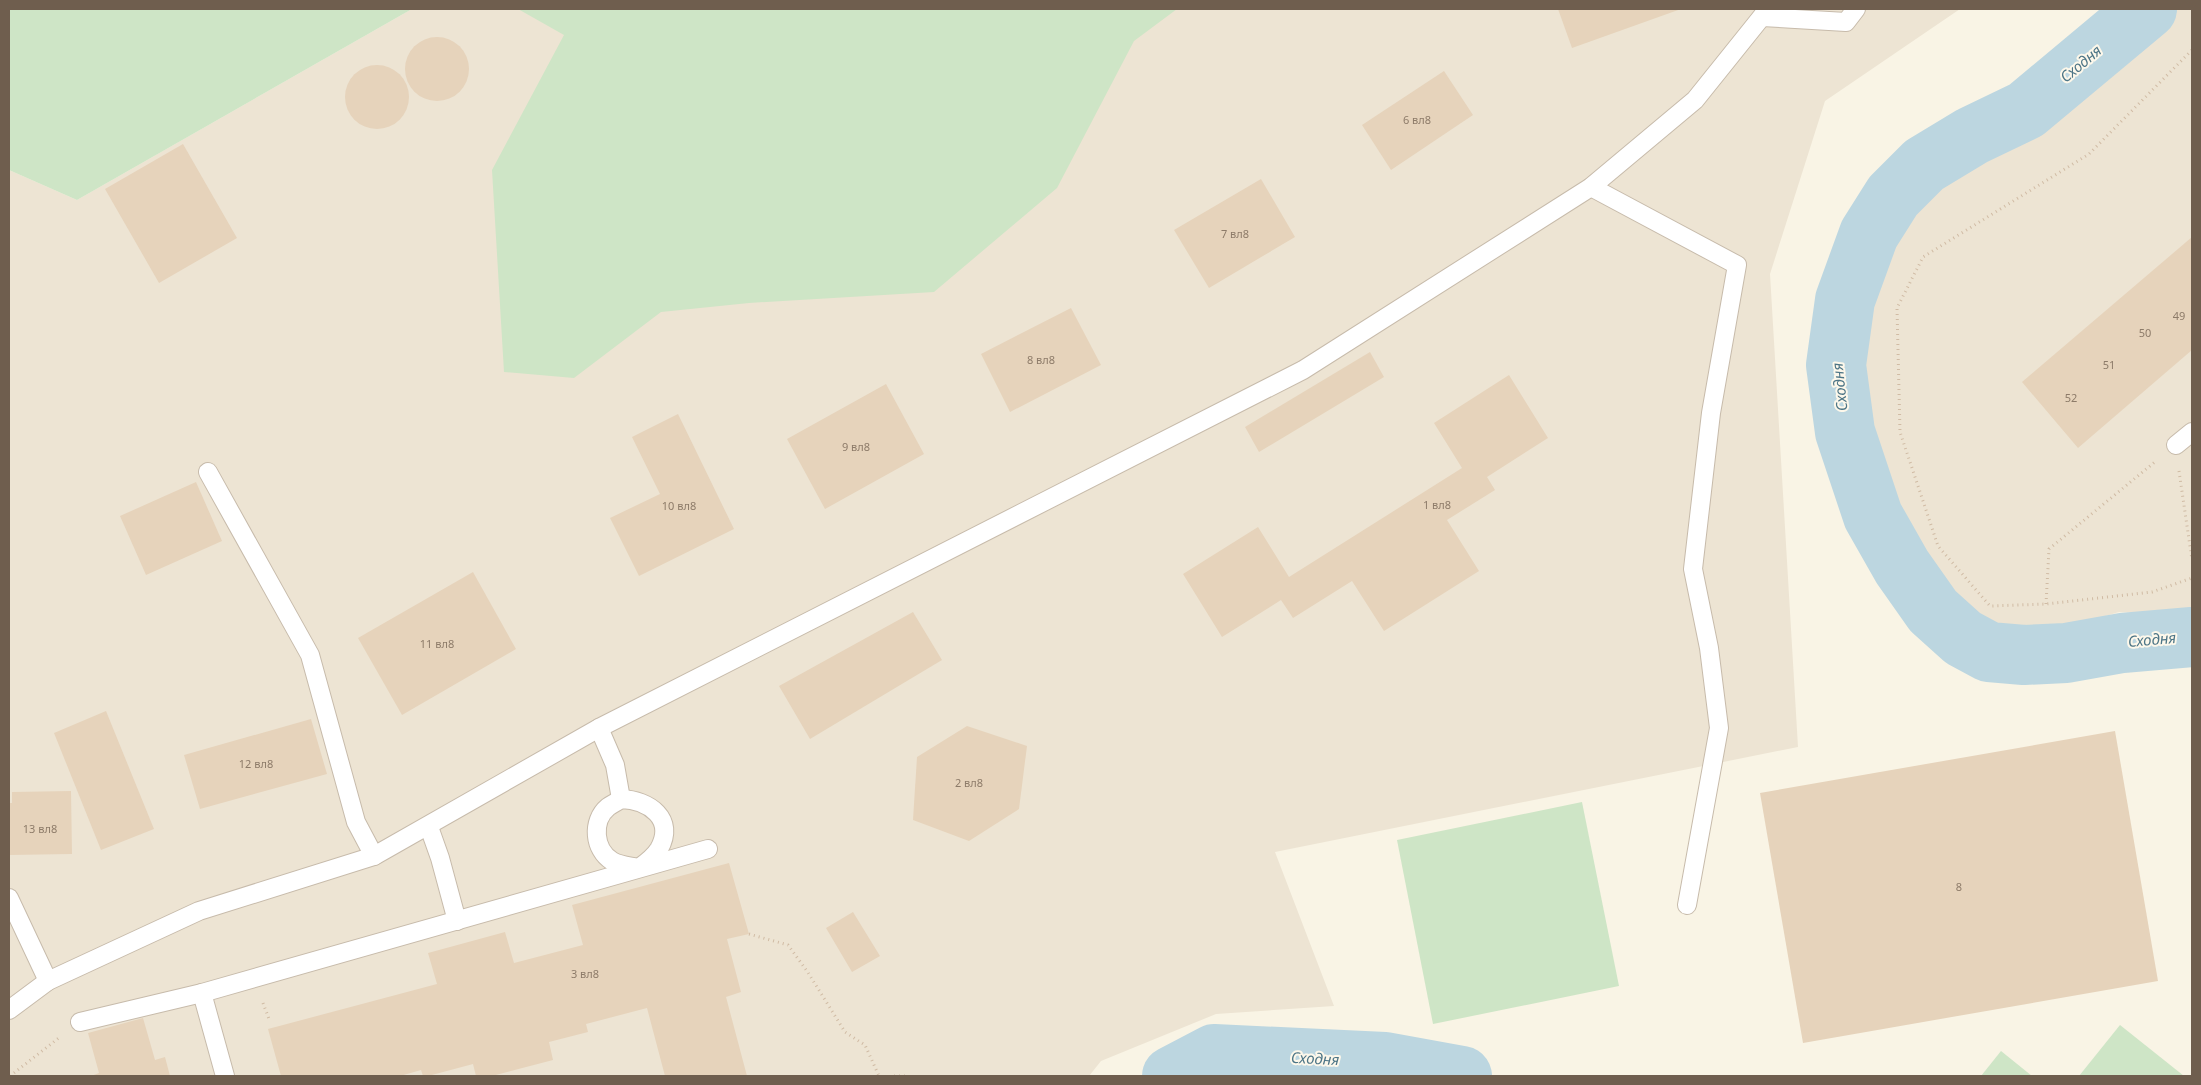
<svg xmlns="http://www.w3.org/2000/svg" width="2201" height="1085" font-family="'Noto Sans',sans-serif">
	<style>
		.residential { fill: #ede4d3 }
		.green { fill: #cee5c6 }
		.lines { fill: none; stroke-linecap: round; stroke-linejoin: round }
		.river { stroke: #bcd6e0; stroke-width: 60 }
		.building { fill: #e6d3bb }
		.service-casing { stroke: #c7bbab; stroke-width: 20 }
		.path { stroke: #d0bba4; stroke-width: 3; stroke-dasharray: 1 4; stroke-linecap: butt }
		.service { stroke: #fff; stroke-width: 18 }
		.labels { text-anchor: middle; stroke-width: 4; stroke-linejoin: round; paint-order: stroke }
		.number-label { font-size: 11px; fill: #8d7b69 }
		.water-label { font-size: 15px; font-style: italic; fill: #4d7586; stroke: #fdf8eb }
	</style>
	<rect width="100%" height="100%" fill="#f9f4e5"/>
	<g class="residential">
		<path d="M412,9H1960L1825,101L1770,274L1798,747L1275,852L1334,1006L1216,1014L1101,1061L1089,1076H9V170L77,200Z"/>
		<path d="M2171,9H2192V621L2177,614L2119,612L2046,634L1987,627L1942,600L1901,527L1870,463L1853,393L1854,341L1868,289L1893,227L1940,178L2095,71Z"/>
	</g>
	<g class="green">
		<path d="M9,9H412L77,200L9,170Z"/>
		<path d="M518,9H1177L1134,41L1057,188L934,292L749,303L661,312L574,378L504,372L492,170L564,35Z"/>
		<path d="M1582,802L1619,986L1433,1024L1397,840Z"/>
		<path d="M2120,1025L2184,1076H2079Z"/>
		<path d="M2001,1051L2032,1076H1981Z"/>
	</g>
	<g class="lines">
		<g class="river">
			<path d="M2147,9L2026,110L1972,136L1924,165L1893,196L1869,234L1845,300L1836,365L1845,432L1873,516L1902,567L1933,611L1963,638L1989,652L2024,655L2066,653L2122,643L2192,637"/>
			<path d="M1172,1076L1214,1054L1385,1062L1462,1076"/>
		</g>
	</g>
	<g class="building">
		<path d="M1558,9H1681L1572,48Z"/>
		<circle cx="437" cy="69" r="32"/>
		<circle cx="377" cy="97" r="32"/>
		<path d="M1444,71L1473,115L1391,170L1362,125Z"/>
		<path d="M183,144L237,238L159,283L105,189Z"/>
		<path d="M1261,179L1295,237L1209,288L1174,230Z"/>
		<path d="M2192,237V350L2078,448L2022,382Z"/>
		<path d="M1071,308L1101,365L1010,412L981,354Z"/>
		<path d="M1370,352L1384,377L1259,452L1245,427Z"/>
		<path d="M1509,375L1548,438L1487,477L1495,490L1447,520L1479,571L1384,631L1352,581L1293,618L1281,600L1222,637L1183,574L1258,527L1289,577L1462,468L1434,423Z"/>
		<path d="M886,384L924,454L825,509L787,439Z"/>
		<path d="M678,414L734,529L639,576L610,518L660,494L632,437Z"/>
		<path d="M196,482L222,541L146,575L120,516Z"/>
		<path d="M473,572L516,649L402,715L358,638Z"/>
		<path d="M913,612L942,660L810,739L779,686Z"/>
		<path d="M106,711L154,829L101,850L54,733Z"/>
		<path d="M311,719L327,774L200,809L184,755Z"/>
		<path d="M967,726L1027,746L1019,809L969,841L913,820L917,757Z"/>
		<path d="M2115,731L2158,981L1803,1043L1760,793Z"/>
		<path d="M71,791L72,854L9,855V803H12V792Z"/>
		<path d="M729,863L749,934L727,939L741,992L726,997L747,1076H665L647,1008L586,1024L588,1032L549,1042L553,1060L492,1076H476L473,1064L428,1076H423L421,1070L400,1076H281L268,1029L437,984L428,953L505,932L514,963L583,945L572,905Z"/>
		<path d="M853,912L880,956L852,972L826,928Z"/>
		<path d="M143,1018L155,1060L165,1057L170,1076H91L99,1073L88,1033Z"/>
	</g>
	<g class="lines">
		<defs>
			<g id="service">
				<path d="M1762,17L1846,22L1856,9"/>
				<path d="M1591,187L1737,265L1711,413L1693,569L1709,648L1719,728L1687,905"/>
				<path d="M2176,445L2192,432"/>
				<path d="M208,472L310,655L356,822L374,856"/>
				<path d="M599,728L615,765L621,799"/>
				<path d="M621,799C649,800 676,819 659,849C654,857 646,863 639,868C630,866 620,866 612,861C594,850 591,821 608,807C612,804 617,802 621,799Z"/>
				<path d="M429,827L440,858L457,921"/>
				<path d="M9,898L48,981"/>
				<path d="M202,993L225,1076"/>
				<path d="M9,1010L48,981L199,911L374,856L599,728L1303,370L1591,187L1695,100L1768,9"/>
				<path d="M80,1022L202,993L708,849"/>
			</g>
		</defs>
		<use href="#service" class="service-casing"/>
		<g class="path">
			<path d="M2192,50L2089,154L1923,257L1897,308L1900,432L1938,546L1990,606L2046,604L2152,592L2192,578"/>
			<path d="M2179,471L2192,560"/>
			<path d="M2046,604L2049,549L2156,461"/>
			<path d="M749,934L788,945L807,971L845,1032L865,1045L879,1076"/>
			<path d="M263,1003L269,1019"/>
			<path d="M10,1076L60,1037"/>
			<path d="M894,1076H909"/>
		</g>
		<use href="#service" class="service"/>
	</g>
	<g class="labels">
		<g class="number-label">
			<text x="1417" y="124">6 вл8</text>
			<text x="1235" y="238">7 вл8</text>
			<text x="2179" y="320">49</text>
			<text x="2145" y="337">50</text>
			<text x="1041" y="364">8 вл8</text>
			<text x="2109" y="369">51</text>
			<text x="2071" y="402">52</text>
			<text x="856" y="451">9 вл8</text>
			<text x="1437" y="509">1 вл8</text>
			<text x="679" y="510">10 вл8</text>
			<text x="437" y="648">11 вл8</text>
			<text x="256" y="768">12 вл8</text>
			<text x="969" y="787">2 вл8</text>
			<text x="40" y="833">13 вл8</text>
			<text x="1959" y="891">8</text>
			<text x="585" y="978">3 вл8</text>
		</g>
		<g class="water-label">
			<text transform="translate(2081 64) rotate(-40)" y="5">Сходня</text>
			<text transform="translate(1840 387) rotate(-96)" y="5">Сходня</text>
			<text transform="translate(2152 640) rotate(-5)" y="5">Сходня</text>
			<text transform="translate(1315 1059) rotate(3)" y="5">Сходня</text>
		</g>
	</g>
	<rect width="2201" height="1085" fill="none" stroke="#6f5e4e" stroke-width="20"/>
</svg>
